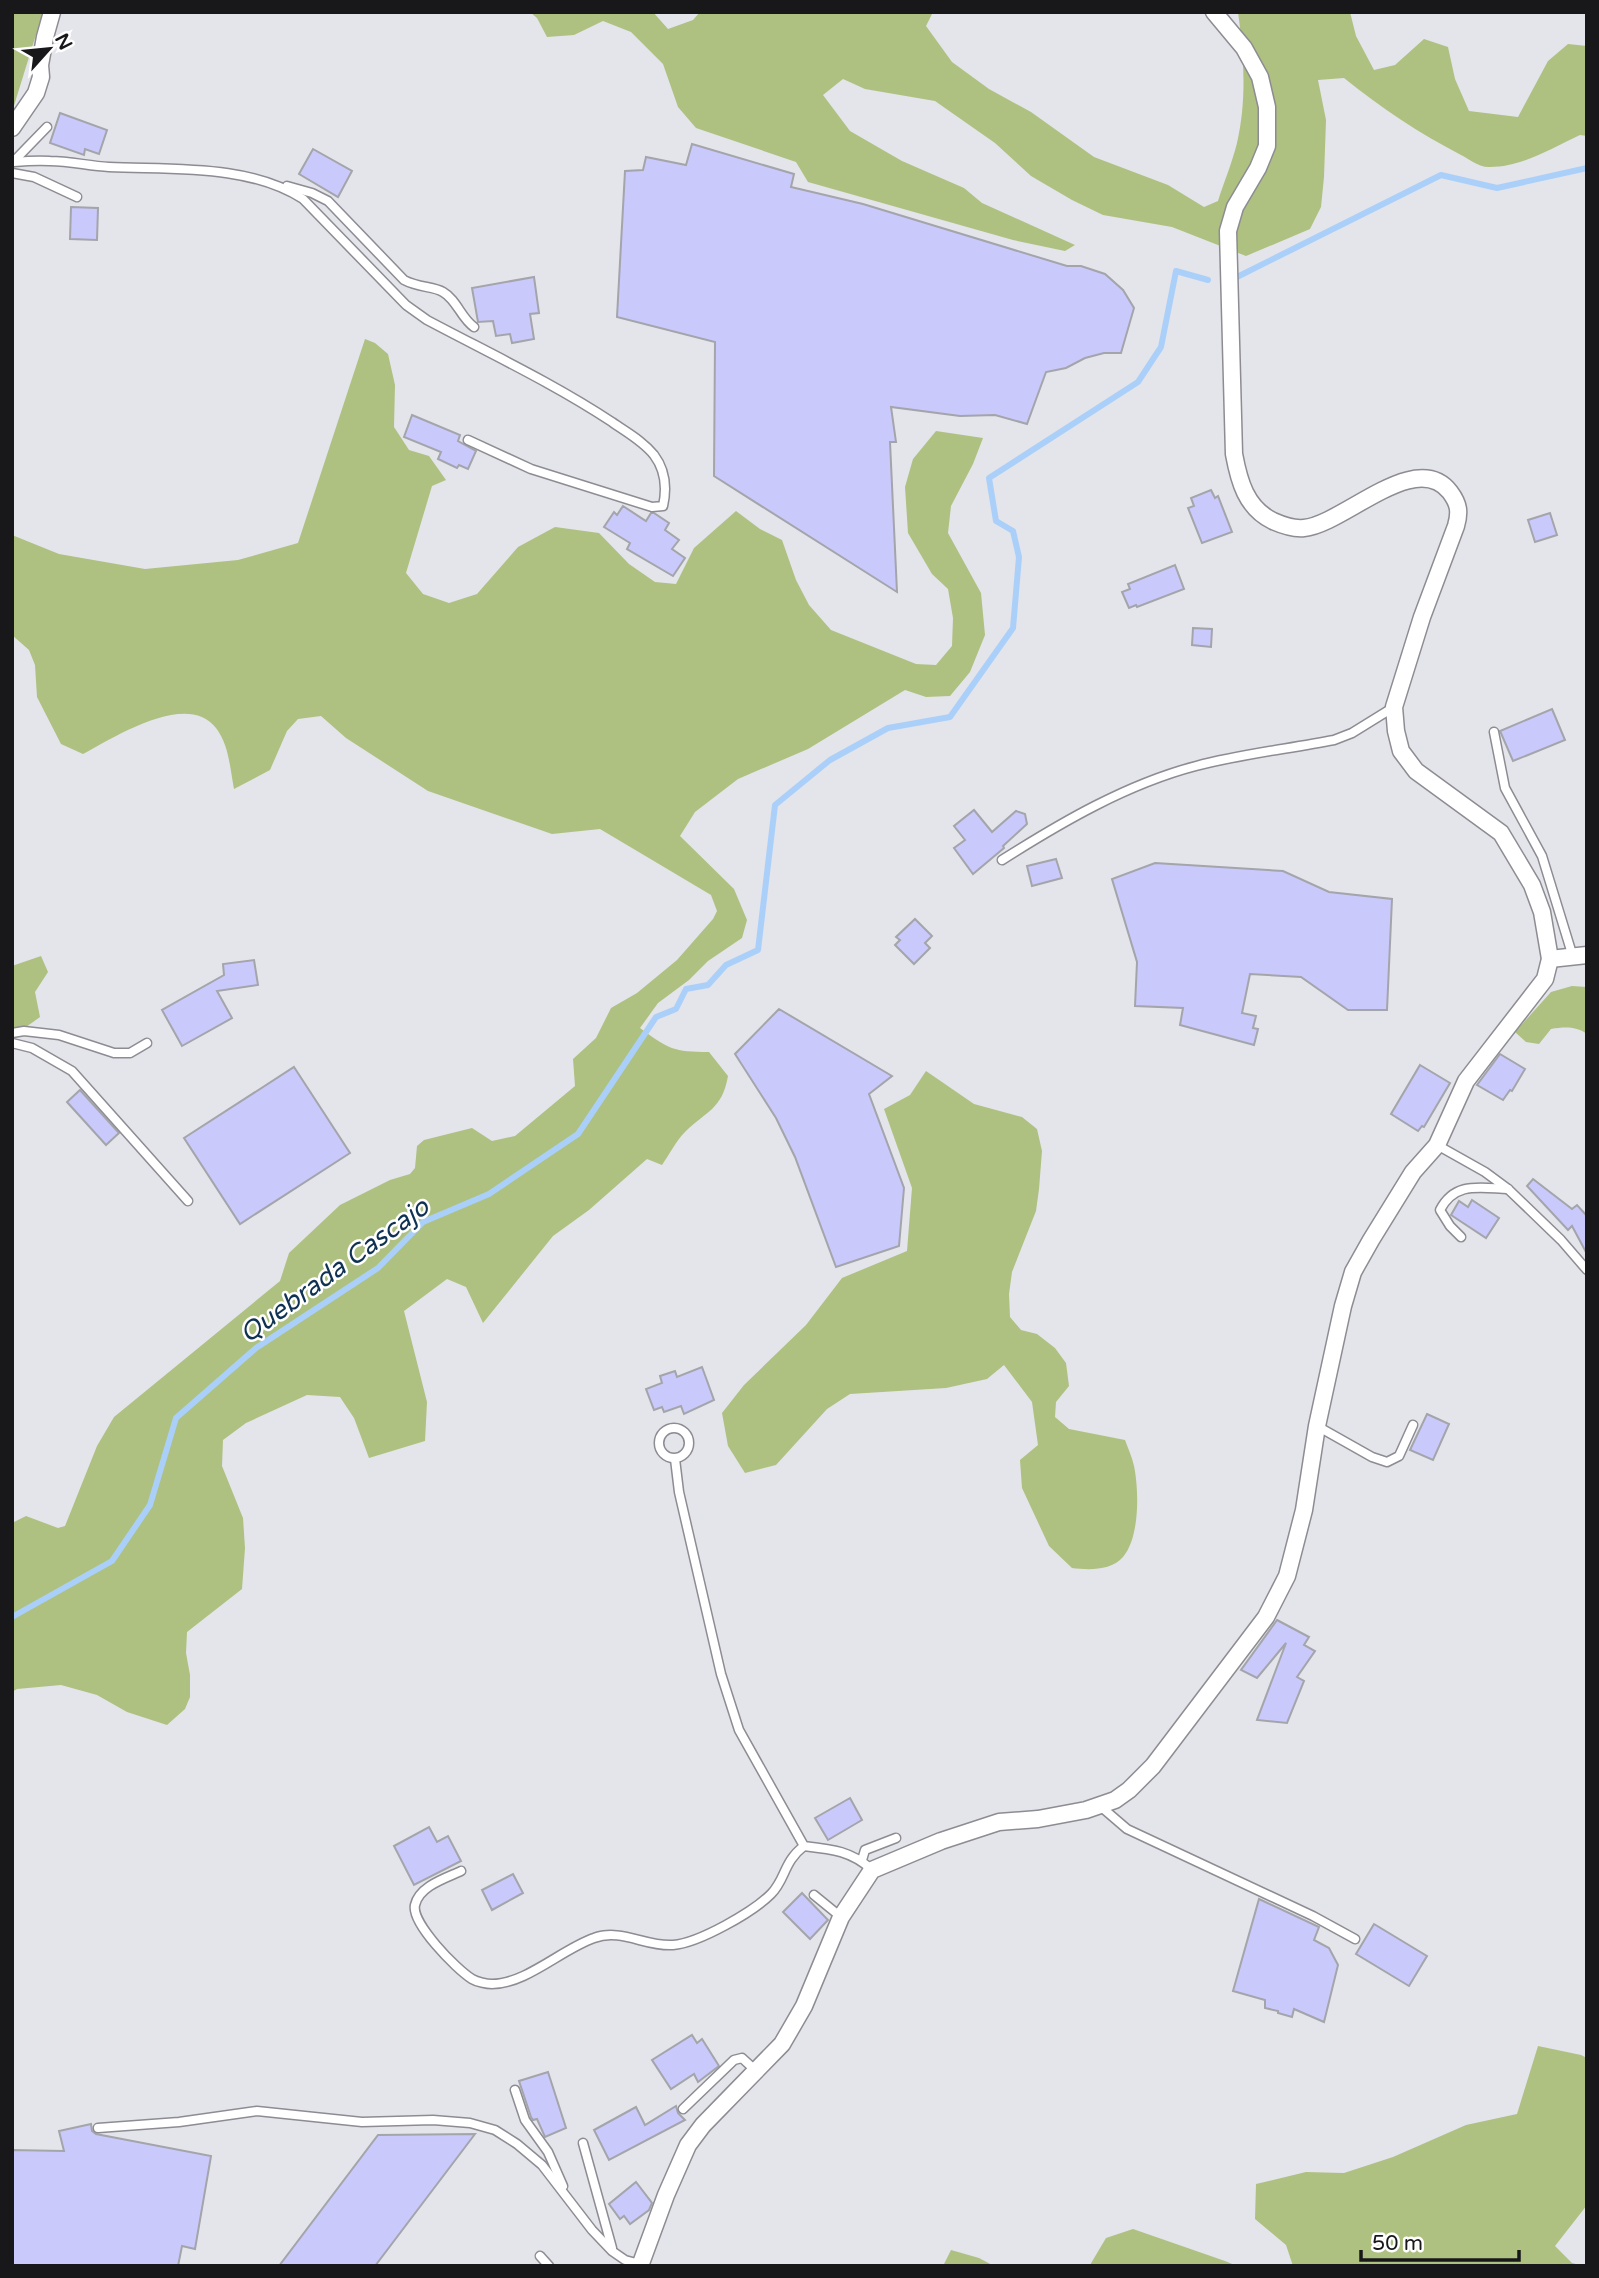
<svg xmlns="http://www.w3.org/2000/svg" width="1599" height="2278" font-family="'Varela Round',sans-serif">
	<style>
		.forest { fill: #aec180 }
		.lines { fill: none; stroke-linecap: round; stroke-linejoin: round }
		.stream { stroke: #aad0fa; stroke-width: 6 }
		.building { fill: #c9c9fc; stroke: #a4a4ab; stroke-width: 2 }
		.service-casing { stroke: #8c8c92; stroke-width: 11 }
		.minor-casing { stroke: #8c8c92; stroke-width: 19 }
		.service { stroke: #fff; stroke-width: 8 }
		.minor { stroke: #fff; stroke-width: 16 }
		.labels { text-anchor: middle; stroke-width: 5; stroke-linejoin: round; paint-order: stroke }
		.water-label { font-size: 26px; font-style: italic; fill: #0f3152; stroke: #fff }
	</style>
	<rect width="100%" height="100%" fill="#e4e4eb"/>
	<g class="forest">
		<path d="M12,12H43L12,112Z"/>
		<path d="M530,12H653L668,29L693,20L700,12H933L926,26L952,62L989,89L1031,112L1094,157L1168,185L1204,207L1218,201C1224,182 1232,163 1237,143C1247,100 1244,55 1238,12H1350L1356,36L1374,70L1395,65L1424,39L1448,47L1455,79L1469,111L1518,117L1548,61L1568,44L1587,46V136L1580,135C1552,148 1522,167 1490,167C1480,168 1469,159 1461,155C1419,133 1381,108 1344,78L1318,80L1326,120L1324,177L1321,207L1310,229L1246,256L1172,227L1103,215L1072,200L1031,176L995,143L935,101L865,89L843,79L823,95L850,131L902,161L964,188L982,203L1075,245L1065,251L1013,240L808,182L796,162L696,128L678,107L663,64L631,32L603,21L574,35L547,37L537,18Z"/>
		<path d="M365,339L375,343L388,354L395,385L394,427L409,450L429,456L446,480L432,486L406,573L423,594L449,603L477,594L518,547L555,527L599,533L629,564L655,582L676,584L694,548L736,511L760,529L782,540L796,580L809,605L831,630L916,664L936,665L952,646L953,618L948,589L932,574L908,533L905,487L913,459L936,431L983,438L973,464L951,506L948,533L981,593L985,635L970,672L950,696L926,697L905,690L808,749L738,779L695,812L680,836L734,889L747,920L742,938L708,961L689,980L658,1003L640,1028C668,1049 674,1052 709,1052L728,1076C722,1110 706,1111 685,1132C676,1141 669,1155 662,1165L647,1159L589,1210L553,1236L483,1323L466,1287L447,1279L404,1311L427,1402L425,1441L369,1458L354,1418L340,1397L307,1395L246,1423L223,1440L222,1466L243,1518L245,1548L242,1589L187,1632L186,1653L190,1675V1697L185,1709L167,1725L127,1712L97,1695L61,1685L17,1689L12,1692V1523L26,1516L58,1528L65,1526L97,1446L114,1417L280,1281L289,1253L340,1205L390,1180L410,1174L415,1168L417,1146L424,1140L472,1128L492,1141L515,1136L575,1086L573,1059L596,1038L611,1008L637,993L677,960L713,919L717,911L711,895L600,829L552,834L428,791L346,738L321,716L298,719L287,731L270,770L234,789C230,768 229,745 216,728C187,690 113,738 83,754L61,744L37,697L35,665L29,650L12,635V535L59,554L145,569L238,560L298,543Z"/>
		<path d="M41,956L48,972L35,992L40,1017L12,1037V966Z"/>
		<path d="M1572,986L1587,987V1034C1576,1026 1564,1027 1551,1029L1539,1044L1526,1042L1515,1032L1551,992Z"/>
		<path d="M926,1071L974,1104L1022,1117L1037,1129L1042,1151L1039,1189L1036,1211L1012,1272L1009,1294L1010,1317L1021,1330L1037,1334L1055,1348L1066,1363L1069,1386L1056,1402L1055,1417L1069,1429L1125,1440C1128,1448 1132,1457 1134,1466C1139,1490 1140,1537 1123,1557C1111,1571 1088,1570 1072,1568L1049,1546L1022,1488L1020,1460L1038,1445L1032,1402L1004,1365L987,1379L946,1388L850,1394L827,1409L776,1465L745,1473L728,1446L722,1413L744,1385L806,1325L842,1278L907,1251L912,1188L884,1109L910,1095Z"/>
		<path d="M1538,2046L1581,2055L1587,2058V2205L1555,2246L1572,2263L1584,2266H1293L1286,2245L1255,2219L1256,2184L1306,2172L1344,2173L1393,2157L1466,2125L1517,2114Z"/>
		<path d="M1133,2229L1225,2261L1237,2266H1087L1090,2265L1106,2238Z"/>
		<path d="M951,2250L979,2258L994,2266H943Z"/>
	</g>
	<g class="lines">
		<g class="stream">
			<path d="M1237,277L1441,175L1497,188L1587,168"/>
			<path d="M12,1617L112,1561L150,1505L176,1418L256,1348L378,1268L423,1222L489,1194L578,1134L656,1017L676,1009L686,989L708,985L726,965L758,950L775,805L830,760L888,728L950,717L1013,628L1019,557L1013,531L996,521L989,478L1138,382L1161,347L1176,271L1208,280"/>
		</g>
	</g>
	<g class="building">
		<path d="M60,113L107,130L99,154L85,149L84,155L50,143Z"/>
		<path d="M692,144L794,174L791,187L863,204L1067,266H1081L1105,274L1123,290L1134,308L1121,353H1104L1085,358L1066,368L1046,372L1027,424L995,415L960,416L891,407L896,442H890L897,592L714,476L715,342L617,317L625,171L643,170L646,157L686,165Z"/>
		<path d="M313,149L352,171L338,197L299,174Z"/>
		<path d="M71,207L98,208L97,240L70,239Z"/>
		<path d="M534,277L539,313L530,314L534,339L512,343L510,334L496,336L493,321L478,322L472,288Z"/>
		<path d="M412,415L460,435L458,441L476,451L468,469L459,465L457,468L438,459L441,452L404,437Z"/>
		<path d="M1211,490L1215,498L1218,496L1232,532L1202,543L1188,508L1194,506L1191,498Z"/>
		<path d="M623,506L646,521L651,513H654L669,523L665,530L679,540L672,549L685,558L673,576L627,549L630,543L604,527L614,512L617,515Z"/>
		<path d="M1550,513L1557,535L1535,542L1528,520Z"/>
		<path d="M1175,565L1184,589L1137,607L1136,605L1129,608L1122,592L1130,589L1128,584Z"/>
		<path d="M1193,628L1212,629L1211,647L1192,645Z"/>
		<path d="M1552,709L1565,740L1513,761L1500,731Z"/>
		<path d="M974,810L992,832L1016,811L1025,814L1027,824L1003,846L1004,848L973,874L954,848L965,840L954,826Z"/>
		<path d="M1056,859L1062,878L1032,886L1027,866Z"/>
		<path d="M1155,863L1283,871L1329,892L1392,899L1387,1010H1348L1301,977L1250,974L1242,1013L1256,1016L1253,1028L1258,1029L1254,1045L1180,1025L1183,1008L1135,1006L1137,962L1112,879Z"/>
		<path d="M915,919L932,936L925,943L930,948L914,964L895,945L900,940L896,937Z"/>
		<path d="M254,960L258,985L217,991L232,1018L182,1046L162,1010L224,975L223,964Z"/>
		<path d="M779,1009L892,1076L869,1094L904,1188L899,1246L836,1267L795,1157L776,1118L735,1054Z"/>
		<path d="M1500,1054L1525,1069L1512,1091L1510,1090L1503,1100L1477,1085Z"/>
		<path d="M1420,1065L1450,1083L1424,1127L1422,1126L1418,1131L1391,1114Z"/>
		<path d="M294,1067L350,1153L240,1224L184,1138Z"/>
		<path d="M80,1090L119,1133L106,1145L67,1102Z"/>
		<path d="M1533,1179L1572,1209L1577,1205L1587,1216V1254L1572,1226L1568,1230L1527,1186Z"/>
		<path d="M1472,1200L1499,1218L1486,1238L1451,1215L1459,1201L1468,1207Z"/>
		<path d="M702,1367L714,1400L684,1414L681,1406L664,1412L662,1407L654,1410L646,1389L662,1383L660,1376L675,1371L677,1377Z"/>
		<path d="M1427,1414L1449,1424L1433,1460L1410,1450Z"/>
		<path d="M1277,1620L1309,1637L1304,1645L1315,1651L1297,1677L1304,1681L1287,1723L1257,1720L1286,1643L1257,1678L1241,1670Z"/>
		<path d="M850,1798L862,1820L828,1840L815,1818Z"/>
		<path d="M429,1827L437,1842L448,1836L461,1861L414,1885L394,1846Z"/>
		<path d="M513,1874L523,1893L492,1910L482,1890Z"/>
		<path d="M802,1893L828,1920L810,1939L783,1912Z"/>
		<path d="M1259,1899L1319,1927L1314,1940L1329,1948L1338,1965L1324,2022L1294,2009L1292,2017L1278,2013V2011L1265,2008V2000L1233,1991Z"/>
		<path d="M1374,1924L1427,1956L1409,1986L1356,1954Z"/>
		<path d="M692,2035L697,2043L702,2039L719,2066L698,2082L694,2074L671,2089L652,2060Z"/>
		<path d="M548,2072L566,2128L545,2137L537,2119L533,2120L531,2117L519,2081Z"/>
		<path d="M676,2106L678,2113L685,2120L609,2160L594,2130L636,2107L645,2125Z"/>
		<path d="M91,2124L92,2131L96,2134L211,2156L195,2249L182,2246L178,2266H12V2150L64,2151L59,2131Z"/>
		<path d="M475,2134L375,2266H279L378,2135Z"/>
		<path d="M636,2182L652,2203L649,2210L630,2224L624,2216L620,2219L609,2204Z"/>
	</g>
	<g class="lines">
		<defs>
			<g id="service">
				<path d="M12,162C25,161 37,160 50,161C70,161 89,166 109,167C172,170 249,164 303,199L406,305L427,320C489,353 553,383 612,422C626,432 643,441 654,455C666,471 667,488 663,506L652,507L531,469L468,440"/>
				<path d="M13,162L47,127"/>
				<path d="M12,173L34,177L77,197"/>
				<path d="M287,186L312,193L328,201L404,280C419,288 433,286 443,292C457,300 461,318 474,327"/>
				<path d="M1494,732L1505,788L1542,856L1573,957"/>
				<path d="M1002,860C1062,822 1127,784 1196,766C1241,754 1288,749 1334,740L1352,733L1394,707"/>
				<path d="M12,1033L24,1031L59,1035L114,1053H130L147,1043"/>
				<path d="M12,1043L32,1048L72,1071L188,1201"/>
				<path d="M1437,1145L1485,1172L1508,1189L1561,1240L1587,1270"/>
				<path d="M1461,1237L1450,1226L1440,1210C1455,1181 1480,1188 1508,1189"/>
				<path d="M1317,1426L1372,1457L1387,1462L1399,1456L1413,1425"/>
				<circle cx="674" cy="1443" r="15"/>
				<path d="M675,1459L679,1492L721,1674L739,1730L804,1846C831,1849 852,1851 872,1870"/>
				<path d="M1099,1805L1127,1829L1313,1916L1355,1939"/>
				<path d="M862,1860L865,1850L896,1838"/>
				<path d="M461,1871C446,1878 419,1886 415,1905C411,1923 456,1969 472,1979C477,1982 487,1984 492,1984C526,1984 562,1949 594,1938C621,1928 646,1947 673,1945C699,1943 753,1912 771,1894C786,1879 783,1862 804,1846"/>
				<path d="M814,1895L841,1917"/>
				<path d="M515,2090L525,2120L548,2152L563,2186"/>
				<path d="M683,2109L734,2060L742,2058L755,2070"/>
				<path d="M98,2128L179,2122L257,2111L362,2122L433,2120L470,2123L495,2130L517,2144L542,2165L592,2230L612,2251L625,2260L640,2264"/>
				<path d="M583,2143L612,2248"/>
				<path d="M540,2256L549,2266"/>
			</g>
			<g id="minor">
				<path d="M12,128L36,93L41,77L40,65L45,37L52,12"/>
				<path d="M1550,959L1587,955"/>
				<path d="M640,2266L666,2195L688,2145L703,2125L782,2044L804,2006L841,1917L872,1870L941,1841L999,1822L1038,1819L1086,1810L1115,1800L1129,1790L1153,1766L1266,1617L1287,1576L1304,1510L1317,1426L1343,1306L1353,1272L1371,1240L1413,1172L1437,1145L1466,1081L1545,979L1550,959L1542,912L1532,885L1501,833L1416,771L1401,751L1396,731L1394,707L1422,617L1456,526C1460,512 1459,504 1450,492C1416,448 1344,524 1304,528C1294,529 1282,525 1273,521C1246,508 1239,481 1234,454L1228,231L1235,207L1258,168L1267,146V107L1260,77L1244,48L1214,12"/>
			</g>
		</defs>
		<use href="#service" class="service-casing"/>
		<use href="#minor" class="minor-casing"/>
		<use href="#service" class="service"/>
		<use href="#minor" class="minor"/>
	</g>
	<g class="labels">
		<g class="water-label">
			<text transform="translate(334 1270) rotate(-36)" y="9">Quebrada Cascajo</text>
		</g>
	</g>
	<rect width="1599" height="2278" fill="none" stroke="#18181a" stroke-width="28"/>
	<g transform="translate(49 49) rotate(63)" stroke="#ffffff" stroke-width="5" paint-order="stroke">
	<path d="M0-5L12 26L0 18L-12 26Z" fill="#18181a"/>
	<text y="-10" font-size="19" font-weight="bold" text-anchor="middle" fill="#18181a">N</text>
	</g>
	<path d="M1361 2250v10h158v-10" fill="none" stroke="#18181a" stroke-width="3.5"/>
	<text x="1372" y="2250" font-size="21" fill="#18181a" stroke="#ffffff" stroke-width="5" paint-order="stroke">50 m</text>
</svg>
